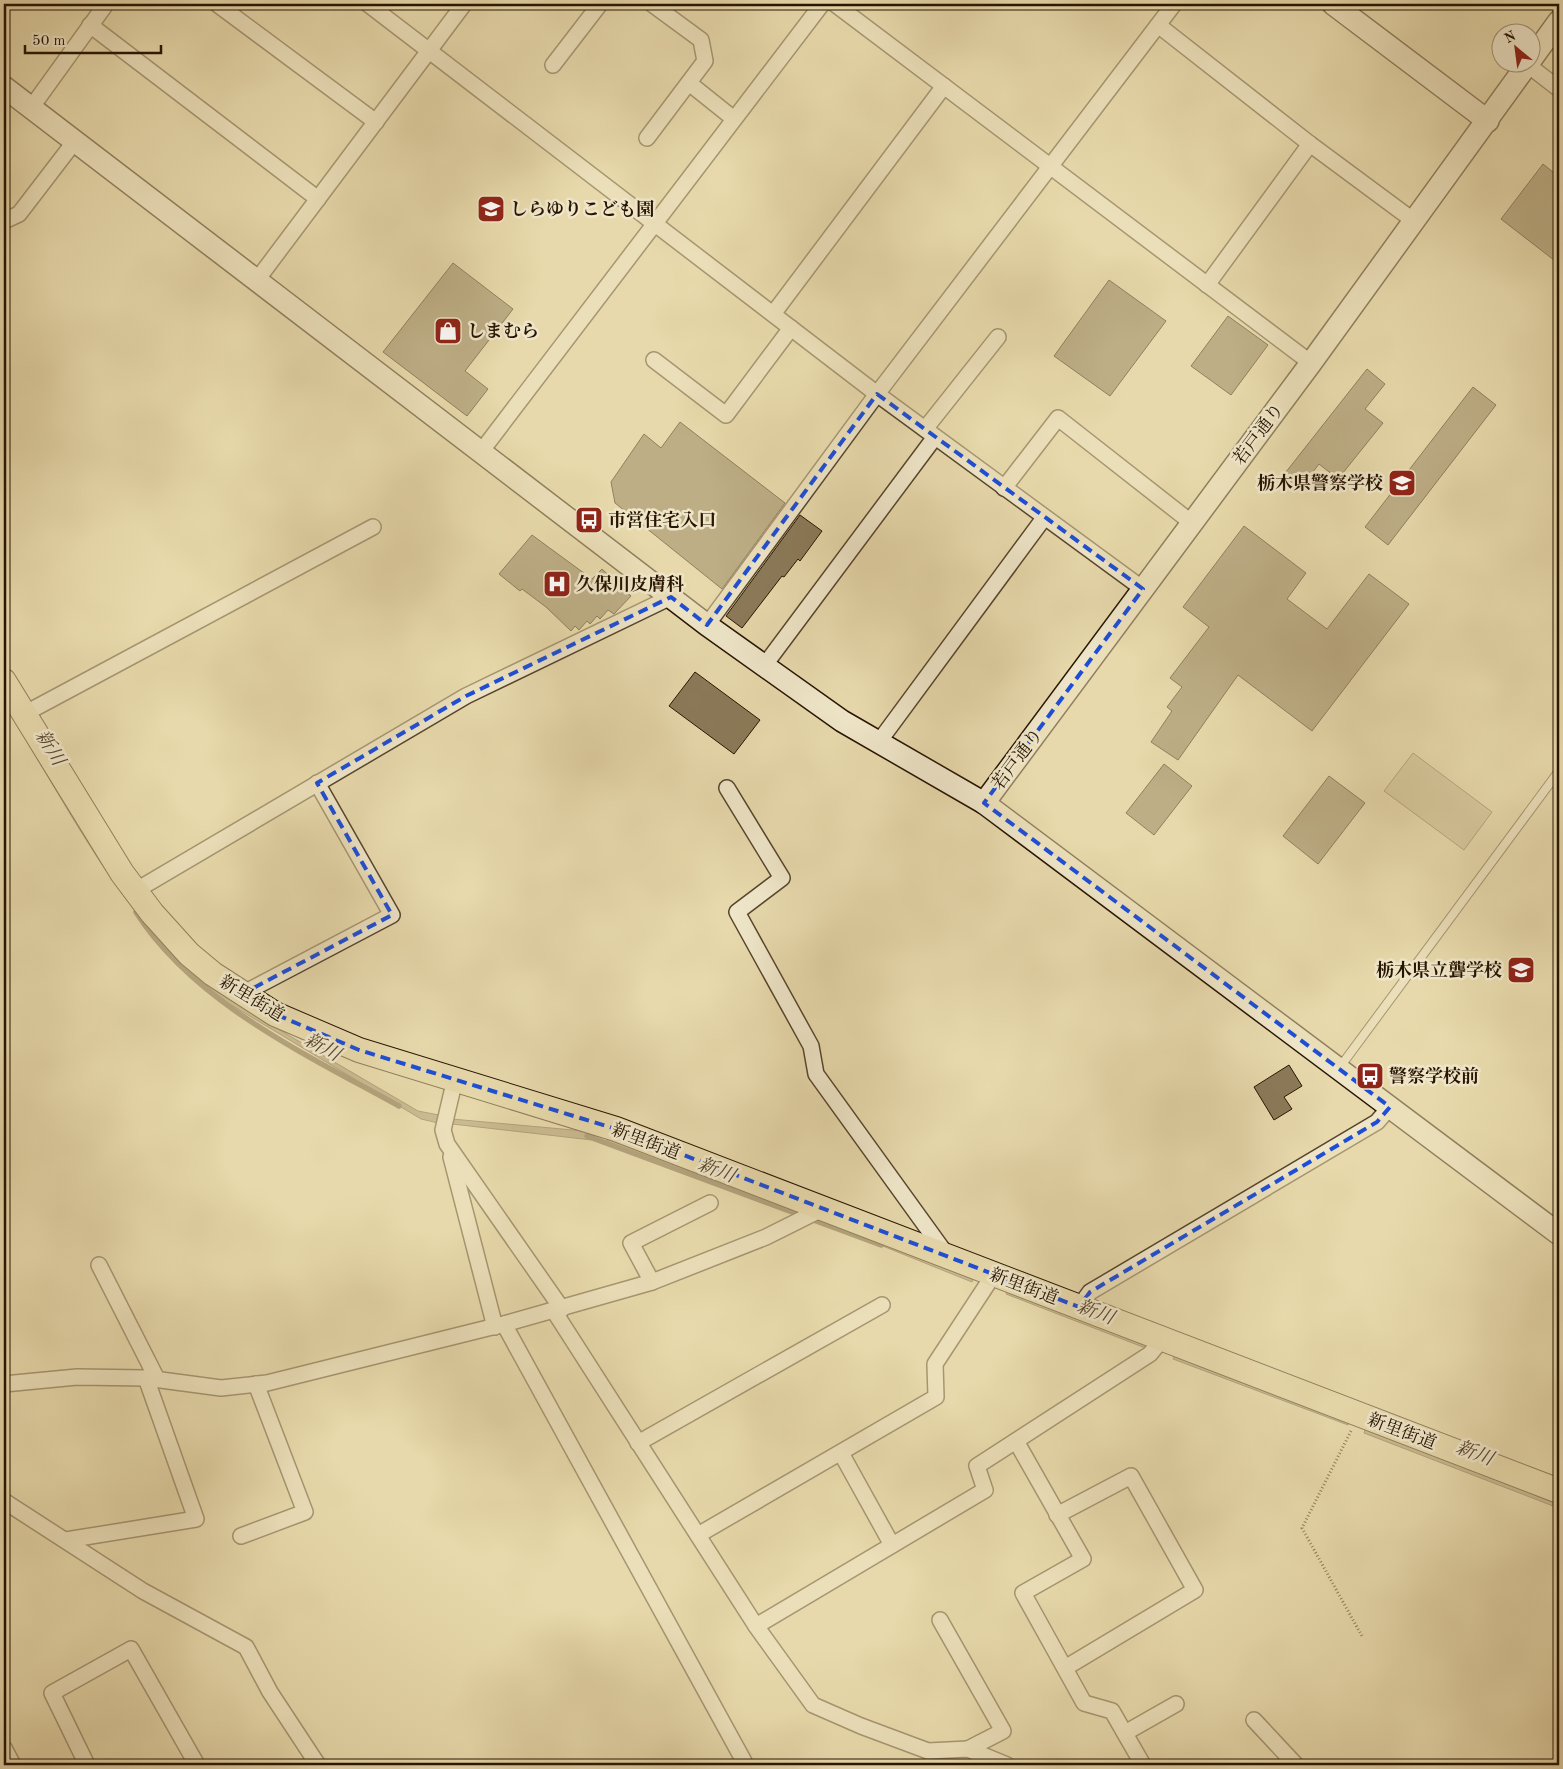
<svg xmlns="http://www.w3.org/2000/svg" width="1563" height="1769" font-family="'Old Standard TT','Noto Serif JP',serif">
	<style>
		.green { fill: #c6b88f; stroke: #766648 }
		.water { fill: #a69672; stroke: #736244 }
		.lines { fill: none; stroke-linecap: round; stroke-linejoin: round }
		.stream { stroke: #736244; stroke-width: 5.5 }
		.building { fill: #8b7a59; stroke: #271400 }
		.lane-casing { stroke: #57452b; stroke-width: 10 }
		.street-casing { stroke: #57452b; stroke-width: 18 }
		.secondary-casing { stroke: #271400; stroke-width: 24 }
		.primary-casing { stroke: #271400; stroke-width: 26 }
		.path { stroke: #271400; stroke-width: 3; stroke-dasharray: 1 2.5; stroke-linecap: butt }
		.lane { stroke: #efe6c9; stroke-width: 8 }
		.street { stroke: #efe6c9; stroke-width: 15 }
		.secondary { stroke: #efe6c9; stroke-width: 21 }
		.primary { stroke: #e7d9ac; stroke-width: 24 }
		.marked { fill: none; stroke: #1d4ed8; stroke-width: 4; stroke-dasharray: 10 6; stroke-linejoin: round }
		.labels { text-anchor: middle; stroke-width: 5; stroke-linejoin: round; paint-order: stroke }
		.poi-label { font-size: 18px; font-weight: bold; fill: #271400; stroke: #efe6c9; text-anchor: start }
		.street-label { font-size: 18px; fill: #271400; stroke: #efe6c9 }
		.water-label { font-size: 19px; font-style: italic; fill: #5a482e; stroke: #efe6c9 }
	</style>
	<rect width="100%" height="100%" fill="#e7d9ac"/>
	<filter id="stains"><feTurbulence type="fractalNoise" baseFrequency=".004" numOctaves="4"/><feColorMatrix values="0 0 0 0 .2 0 0 0 0 .09 0 0 0 0 .02 0 0 0 .5 -.17"/></filter>
	<radialGradient id="worn" r=".72"><stop offset=".6" stop-color="#630" stop-opacity="0"/><stop offset="1" stop-color="#630" stop-opacity=".3"/></radialGradient>
	<path class="green" d="M1413,753L1492,812L1464,850L1384,791Z"/>
	<g class="water">
		<path d="M28,732L126,892L266,1022L418,1111L439,1115L438,1123L421,1119L218,997C131,928 80,829 23,735Z"/>
		<path d="M452,1119L595,1132L592,1140L452,1124Z"/>
		<path d="M608,1136L803,1207L800,1214L606,1143Z"/>
		<path d="M835,1220L975,1275L972,1282L833,1226Z"/>
		<path d="M1008,1288L1151,1342L1148,1349L1006,1294Z"/>
		<path d="M1177,1352L1350,1420L1348,1425L1173,1359Z"/>
		<path d="M1367,1425L1555,1499L1553,1506L1364,1433Z"/>
	</g>
	<g class="lines">
		<g class="stream">
			<path d="M136,912C194,1003 307,1055 399,1106"/>
			<path d="M587,1136L881,1245"/>
		</g>
	</g>
	<g class="building">
		<path d="M1543,164L1559,177V264L1501,219Z"/>
		<path d="M453,263L513,309L465,371L488,389L467,416L383,352Z"/>
		<path d="M1109,280L1166,321L1110,396L1054,356Z"/>
		<path d="M1228,316L1268,345L1231,395L1191,366Z"/>
		<path d="M1367,369L1385,384L1365,409L1383,423L1338,479L1319,464L1299,490L1282,477Z"/>
		<path d="M1473,387L1496,405L1388,545L1365,527Z"/>
		<path d="M680,422L785,503L722,589L615,503L611,482L644,434L661,448Z"/>
		<path d="M800,515L822,531L800,561L798,559L784,577L782,576L742,628L726,616Z"/>
		<path d="M1244,526L1306,573L1287,599L1327,629L1369,574L1409,604L1312,731L1238,675L1178,760L1151,742L1172,711L1167,707L1182,687L1170,678L1209,627L1183,607Z"/>
		<path d="M532,535L592,579L602,569L631,596L614,614L608,610L600,619L597,616L590,624L587,621L579,630L575,626L571,631L546,607L522,589L520,591L499,574Z"/>
		<path d="M695,672L760,720L734,754L669,706Z"/>
		<path d="M1164,764L1192,786L1154,835L1126,813Z"/>
		<path d="M1329,776L1365,803L1318,864L1283,836Z"/>
		<path d="M1289,1065L1302,1086L1284,1097L1292,1109L1274,1120L1254,1087Z"/>
	</g>
	<g class="lines">
		<defs>
			<path id="lane" d="M1340,1067L1559,771"/>
			<g id="street">
				<path d="M217,4L376,122"/>
				<path d="M368,4L877,394L1143,589"/>
				<path d="M835,4L1311,363"/>
				<path d="M90,25L318,199"/>
				<path d="M1158,25L1310,144L1414,221"/>
				<path d="M553,65L600,4"/>
				<path d="M1528,65L1559,89"/>
				<path d="M689,83L734,119"/>
				<path d="M31,108L106,4"/>
				<path d="M647,138L705,61L701,40L652,4"/>
				<path d="M4,221L19,214L75,141"/>
				<path d="M257,280L464,4"/>
				<path d="M1207,285L1310,144"/>
				<path d="M773,314L944,86"/>
				<path d="M654,360L726,415L791,328"/>
				<path d="M925,429L998,337"/>
				<path d="M480,453L822,4"/>
				<path d="M1004,488L1058,418L1192,523"/>
				<path d="M707,625L877,394L1174,4"/>
				<path d="M764,666L935,437"/>
				<path d="M24,714L373,527"/>
				<path d="M878,743L1044,518"/>
				<path d="M727,788L782,878L737,912L811,1046L816,1074L946,1254"/>
				<path d="M135,891L466,696L671,597"/>
				<path d="M242,994L392,915L317,783"/>
				<path d="M455,1079L443,1130L447,1144L562,1309"/>
				<path d="M451,1157L495,1327"/>
				<path d="M99,1265L157,1379"/>
				<path d="M652,1282L631,1243L710,1203"/>
				<path d="M1079,1307L1090,1292L1377,1122L1390,1107"/>
				<path d="M554,1311L756,1626L813,1705L861,1726L928,1751L968,1749L1007,1765"/>
				<path d="M504,1324L746,1765"/>
				<path d="M4,1384L77,1377L146,1378L221,1388L267,1383L504,1324L652,1282L766,1237L822,1209"/>
				<path d="M1016,1441L1083,1559L1023,1593L1084,1703L1112,1711L1143,1765"/>
				<path d="M638,1443L882,1305"/>
				<path d="M841,1453L892,1545"/>
				<path d="M4,1501L143,1591L246,1647L270,1692L318,1765"/>
				<path d="M1057,1515L1131,1476L1195,1590L1065,1668"/>
				<path d="M698,1535L936,1397L935,1364L994,1274"/>
				<path d="M241,1536L305,1512L256,1384"/>
				<path d="M66,1540L196,1519L146,1378"/>
				<path d="M940,1620L1003,1731L968,1749"/>
				<path d="M756,1626L985,1490L977,1466L1150,1354L1163,1338"/>
				<path d="M1254,1720L1296,1765"/>
				<path d="M1125,1733L1176,1704"/>
				<path d="M4,1748L13,1765"/>
				<path d="M87,1765L52,1693L131,1649L197,1765"/>
			</g>
			<g id="secondary">
				<path d="M1333,4L1488,121"/>
				<path d="M1530,61L1559,21"/>
				<path d="M4,87L707,625L842,721L984,803L1559,1234"/>
				<path d="M984,803L1311,363L1529,62"/>
			</g>
			<path id="primary" d="M4,681L122,873L152,913L189,954L213,974L275,1014L359,1050L616,1129L1559,1491"/>
		</defs>
		<use href="#lane" class="lane-casing"/>
		<use href="#street" class="street-casing"/>
		<use href="#secondary" class="secondary-casing"/>
		<use href="#primary" class="primary-casing"/>
		<path class="path" d="M1351,1431L1302,1528L1363,1638"/>
		<use href="#lane" class="lane"/>
		<use href="#street" class="street"/>
		<use href="#secondary" class="secondary"/>
		<use href="#primary" class="primary"/>
	</g>
	<path d="M0 0H1563V1769H0ZM877,394L1143,589L984,803L1390,1107L1377,1122L1090,1292L1079,1307L616,1129L359,1050L275,1014L242,994L392,915L317,783L466,696L671,597L707,625Z" fill="#e7d9ac" fill-opacity=".55" fill-rule="evenodd"/>
	<path class="marked" d="M877,394L1143,589L984,803L1390,1107L1377,1122L1090,1292L1079,1307L616,1129L359,1050L275,1014L242,994L392,915L317,783L466,696L671,597L707,625Z"/>
	<defs>
		<symbol id="school-square" viewBox="-11 -11 22 22"><rect x="-9" y="-9" width="18" height="18" rx="4" fill="#8f2418" stroke="#efe6c9"/><path d="M0-5L7-2L0 1L-7-2ZM-4 1L0 2.5L4 1V4Q0 6-4 4Z" fill="#fff"/></symbol>
		<symbol id="shop-square" viewBox="-11 -11 22 22"><rect x="-9" y="-9" width="18" height="18" rx="4" fill="#8f2418" stroke="#efe6c9"/><path d="M-5-2.5h2.3a2.7 3.5 0 0 1 5.4 0H5L5.5 6h-11ZM-1.5-2.5h3a1.5 2.3 0 0 0-3 0Z" fill="#fff"/></symbol>
		<symbol id="bus-square" viewBox="-11 -11 22 22"><rect x="-9" y="-9" width="18" height="18" rx="4" fill="#8f2418" stroke="#efe6c9"/><path d="M-5-6H5V4H4V6H2V4H-2V6H-4V4H-5ZM-3.5-4V0h7V-4ZM-3.5 1.2v1.5H-2V1.2ZM2 1.2v1.5H3.5V1.2Z" fill="#fff"/></symbol>
		<symbol id="hospital-square" viewBox="-11 -11 22 22"><rect x="-9" y="-9" width="18" height="18" rx="4" fill="#8f2418" stroke="#efe6c9"/><path d="M-5-5h3v3.5h4V-5h3V5h-3V1.5h-4V5h-3Z" fill="#fff"/></symbol>
	</defs>
	<g fill-rule="evenodd">
		<use href="#school-square" x="475" y="193" width="32" height="32"/>
		<use href="#shop-square" x="432" y="315" width="32" height="32"/>
		<use href="#school-square" x="1386" y="467" width="32" height="32"/>
		<use href="#bus-square" x="573" y="504" width="32" height="32"/>
		<use href="#hospital-square" x="541" y="568" width="32" height="32"/>
		<use href="#school-square" x="1505" y="954" width="32" height="32"/>
		<use href="#bus-square" x="1354" y="1060" width="32" height="32"/>
	</g>
	<g class="labels">
		<g class="poi-label">
			<text x="510" y="215">しらゆりこども園</text>
			<text x="467" y="337">しまむら</text>
			<text x="1383" y="489" text-anchor="end">栃木県警察学校</text>
			<text x="608" y="526">市営住宅入口</text>
			<text x="576" y="590">久保川皮膚科</text>
			<text x="1502" y="976" text-anchor="end">栃木県立聾学校</text>
			<text x="1389" y="1082">警察学校前</text>
		</g>
		<g class="street-label">
			<text transform="translate(1258 434) rotate(-53)" y="6">若戸通り</text>
			<text transform="translate(1017 759) rotate(-53)" y="6">若戸通り</text>
			<text transform="translate(252 998) rotate(31)" y="6">新里街道</text>
			<text transform="translate(646 1141) rotate(21)" y="6">新里街道</text>
			<text transform="translate(1024 1286) rotate(21)" y="6">新里街道</text>
			<text transform="translate(1402 1431) rotate(21)" y="6">新里街道</text>
		</g>
		<g class="water-label">
			<text transform="translate(51 747) rotate(58)" y="7">新川</text>
			<text transform="translate(323 1046) rotate(29)" y="7">新川</text>
			<text transform="translate(717 1169) rotate(21)" y="7">新川</text>
			<text transform="translate(1096 1311) rotate(21)" y="7">新川</text>
			<text transform="translate(1475 1452) rotate(21)" y="7">新川</text>
		</g>
	</g>
	<rect width="1563" height="1769" fill="none" stroke="#e7d9ac" stroke-width="20"/>
	<rect x="5" y="5" width="1553" height="1759" fill="none" stroke="#271400" stroke-width="2.5"/>
	<rect x="10" y="10" width="1543" height="1749" fill="none" stroke="#271400"/>
	<g transform="translate(1516 48) rotate(331)"><circle r="24" fill="#efe6c9" stroke="#9f9279"/>
	<path d="M0-4L9 19L0 12L-9 19Z" fill="#8f2418"/>
	<text y="-8" font-size="14" font-weight="bold" text-anchor="middle" fill="#271400">N</text>
	</g>
	<path d="M25 45v8h136v-8" fill="none" stroke="#271400" stroke-width="2.5"/>
	<text x="32" y="45" font-size="15" fill="#271400" stroke="#efe6c9" stroke-width="4" paint-order="stroke">50 m</text>
	<rect width="100%" height="100%" filter="url(#stains)"/>
	<rect width="100%" height="100%" fill="url(#worn)"/>
</svg>
